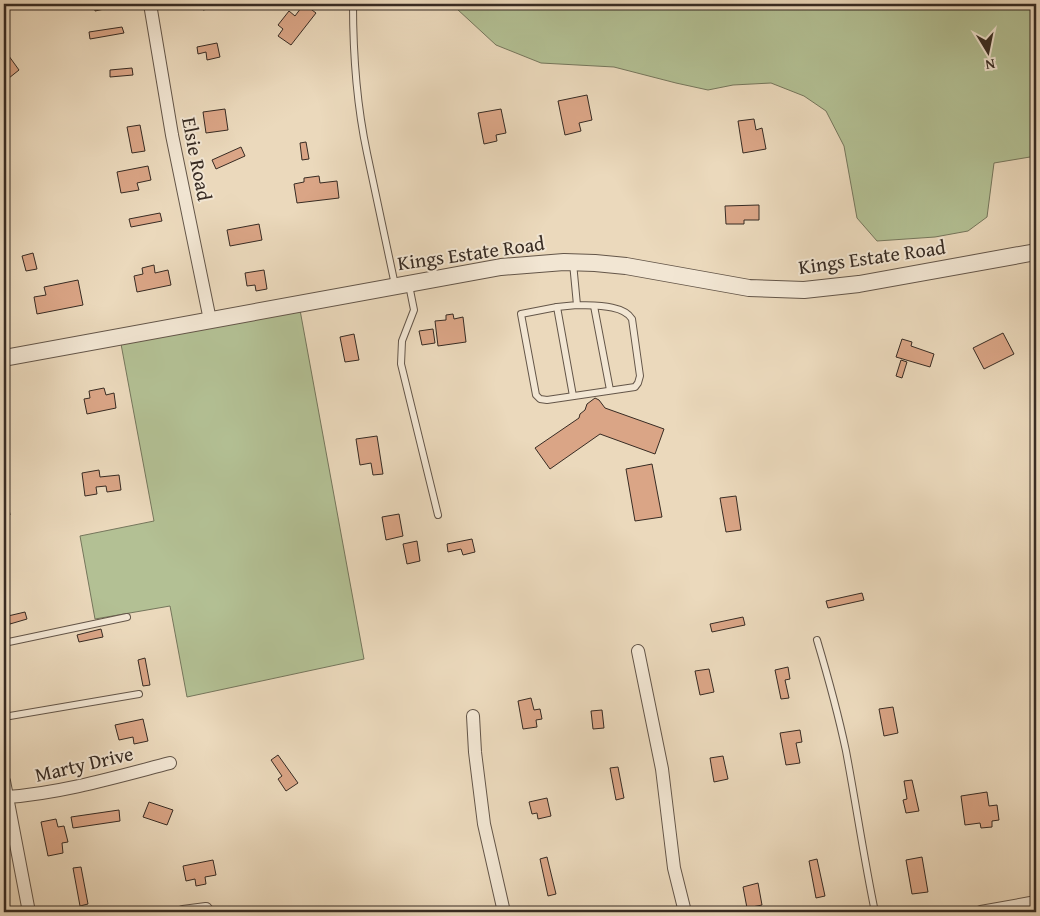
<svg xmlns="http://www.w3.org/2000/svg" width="1040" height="916" font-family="'Gentium Book Plus',serif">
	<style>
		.green { fill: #b3c094; stroke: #75765c }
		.building { fill: #daa586; stroke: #372b23 }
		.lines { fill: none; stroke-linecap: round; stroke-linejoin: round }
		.service-casing { stroke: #645649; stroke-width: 8 }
		.minor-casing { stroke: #645649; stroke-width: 14 }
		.tertiary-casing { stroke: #645649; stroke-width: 18 }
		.service { stroke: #f2e6d3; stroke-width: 6 }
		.minor { stroke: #f2e6d3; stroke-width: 12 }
		.tertiary { stroke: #f2e6d3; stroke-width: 16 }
		.labels { text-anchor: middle; stroke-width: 4; stroke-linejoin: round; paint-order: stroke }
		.street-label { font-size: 20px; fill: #372b23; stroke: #f2e6d3 }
	</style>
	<rect width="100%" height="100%" fill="#ebd9bc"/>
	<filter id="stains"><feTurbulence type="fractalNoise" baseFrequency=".004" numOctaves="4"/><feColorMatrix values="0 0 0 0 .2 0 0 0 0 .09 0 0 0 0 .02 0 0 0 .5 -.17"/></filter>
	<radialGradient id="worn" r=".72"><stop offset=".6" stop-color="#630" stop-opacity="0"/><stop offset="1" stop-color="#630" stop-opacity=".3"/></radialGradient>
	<g class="green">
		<path d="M455,4H1036V156L994,163L987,217L968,231L935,237L877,241L857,218L844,146L826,111L804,96L771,83L733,85L708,90L676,83L614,67L541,63L496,45L457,9Z"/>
		<path d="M300,310L364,659L187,697L170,606L95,619L80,536L154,521L121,344Z"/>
	</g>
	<g class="building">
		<path d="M94,4H108L109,8L95,11Z"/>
		<path d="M202,4H218L219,7L203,10Z"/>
		<path d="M304,4L316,13L291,45L278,36L283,29L278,25L289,11L295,16Z"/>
		<path d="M122,27L124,33L90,39L89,32Z"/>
		<path d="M217,43L220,57L207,60L206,52L198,54L197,47Z"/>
		<path d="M6,52L19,70L4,82V53Z"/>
		<path d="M132,68L133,75L110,77V70Z"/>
		<path d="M587,95L592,120L579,123L581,131L565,135L558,101Z"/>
		<path d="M225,109L228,130L206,133L203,112Z"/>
		<path d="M501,109L506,133L496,135L497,141L484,144L478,113Z"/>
		<path d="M754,119L756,130L762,128L766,149L743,153L738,121Z"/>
		<path d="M140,125L145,151L132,153L127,127Z"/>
		<path d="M306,142L309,159L302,160L300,143Z"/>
		<path d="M241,147L245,156L216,169L212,160Z"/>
		<path d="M148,166L151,180L137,183L139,190L121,193L117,172Z"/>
		<path d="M319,176L320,183L337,181L339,198L297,203L294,184L304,182V178Z"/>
		<path d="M759,205V220H744V224H726L725,206Z"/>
		<path d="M160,213L162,221L131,227L129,219Z"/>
		<path d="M259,224L262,240L230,246L227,230Z"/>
		<path d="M33,253L37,269L26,271L22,256Z"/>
		<path d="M154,265L155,273L168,270L171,285L137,292L134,276L143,274L142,268Z"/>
		<path d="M264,270L267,289L256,291L255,285L247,286L245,273Z"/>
		<path d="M78,280L83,305L37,314L34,297L46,295L44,287Z"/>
		<path d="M453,314L454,319L463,317L466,342L438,346L435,321L446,320V315Z"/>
		<path d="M433,329L435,343L422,345L419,331Z"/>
		<path d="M1003,333L1014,354L984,369L973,348Z"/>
		<path d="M354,334L359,360L345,362L340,337Z"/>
		<path d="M902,339L912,342L911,346L934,354L930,367L896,357Z"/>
		<path d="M901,360L907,362L902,378L896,376Z"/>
		<path d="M104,388L106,395L114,393L116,408L87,414L84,399L90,398L89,391Z"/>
		<path d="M595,398L599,400L605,408L664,429L655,454L600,434L550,469L535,448L579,418L580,414L585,410L587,404Z"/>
		<path d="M377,436L383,474L373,475L371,463L360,465L356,439Z"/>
		<path d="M652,464L662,517L635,521L626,469Z"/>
		<path d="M99,470L100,477L119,475L121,490L107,492L106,486L96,487L97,494L85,496L82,473Z"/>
		<path d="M4,484H5L10,515L4,516Z"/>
		<path d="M736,496L741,530L726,532L720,498Z"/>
		<path d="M399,514L403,536L386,540L382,517Z"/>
		<path d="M472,539L475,552L463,555L461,549L448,552L447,544Z"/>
		<path d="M417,541L420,561L407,564L403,544Z"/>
		<path d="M862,593L864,600L828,608L826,601Z"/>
		<path d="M25,612L27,619L10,624L8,616Z"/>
		<path d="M743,617L745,625L712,632L710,624Z"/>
		<path d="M101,629L103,637L79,642L77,635Z"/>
		<path d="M145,658L150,685L143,686L138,660Z"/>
		<path d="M788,667L790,679L785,680L789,698L781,699L775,670Z"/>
		<path d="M709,669L714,692L700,695L695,671Z"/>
		<path d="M531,698L534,710L540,709L542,719L536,720L537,727L523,729L518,701Z"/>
		<path d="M893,707L898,733L884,736L879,709Z"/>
		<path d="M602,710L604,728L593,729L591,711Z"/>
		<path d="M143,719L148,741L134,744L133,737L119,740L115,725Z"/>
		<path d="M800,730L802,742L796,743L800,763L786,765L780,733Z"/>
		<path d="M278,755L298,783L286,791L278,779L282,776L271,760Z"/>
		<path d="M723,756L728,779L714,782L710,758Z"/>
		<path d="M618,767L624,798L616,800L610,768Z"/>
		<path d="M912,780L919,811L906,813L903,800L907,799L904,781Z"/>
		<path d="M987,792L989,806L997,805L999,820L992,821V827L981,828L980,823L965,825L961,796Z"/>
		<path d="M547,798L551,816L538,819L537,813L532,814L529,802Z"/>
		<path d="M149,802L173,810L167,825L143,817Z"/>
		<path d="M119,810L120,821L73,828L71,817Z"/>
		<path d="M1032,816H1036V830H1034Z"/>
		<path d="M56,819L58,827L64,826L68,842L62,843L63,853L48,856L41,822Z"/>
		<path d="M547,857L556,894L548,896L540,859Z"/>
		<path d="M922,857L928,892L912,894L906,860Z"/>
		<path d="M817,859L825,896L816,898L809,861Z"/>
		<path d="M213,860L216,875L205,877L206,884L196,886L195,879L186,881L183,866Z"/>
		<path d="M81,867L88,904L80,906L73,868Z"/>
		<path d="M758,883L762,905L747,908L743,887Z"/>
		<path d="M648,907L649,912H634V910Z"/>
	</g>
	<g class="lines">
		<defs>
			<g id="service">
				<path d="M353,4C353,51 357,106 367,153C376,197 386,241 395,285"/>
				<path d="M573,263L577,305L557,307L521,314L536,395L540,399L547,400L635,387L638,383L640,376L632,319C623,304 593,306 577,305"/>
				<path d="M409,285L414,310L402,341L401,364L438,515"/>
				<path d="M594,306L610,390"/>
				<path d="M557,307L573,396"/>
				<path d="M817,640C828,677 838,713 846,751C856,804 864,859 875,912"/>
				<path d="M4,643L127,617"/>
				<path d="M4,717L139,694"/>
			</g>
			<g id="minor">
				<path d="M150,4L172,135L210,320"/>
				<path d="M638,651L662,769L674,868L685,912"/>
				<path d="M473,716L475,752L484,824L504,912"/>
				<path d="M4,781L29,912"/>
				<path d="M7,797C62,793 116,777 170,763"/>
				<path d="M183,912L206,909"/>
				<path d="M981,912L1036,902"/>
			</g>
			<path id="tertiary" d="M4,358L501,267L564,262L595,263L626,266L749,288L804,290L859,284L1036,252"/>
		</defs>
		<use href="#service" class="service-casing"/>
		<use href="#minor" class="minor-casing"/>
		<use href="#tertiary" class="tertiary-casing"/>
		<use href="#service" class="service"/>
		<use href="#minor" class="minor"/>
		<use href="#tertiary" class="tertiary"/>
	</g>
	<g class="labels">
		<g class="street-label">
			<text transform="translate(197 159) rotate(79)" y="7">Elsie Road</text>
			<text transform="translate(471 253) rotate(-8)" y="7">Kings Estate Road</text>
			<text transform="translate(872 257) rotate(-8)" y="7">Kings Estate Road</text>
			<text transform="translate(84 764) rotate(-13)" y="7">Marty Drive</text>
		</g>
	</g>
	<rect width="1040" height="916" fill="none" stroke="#ebd9bc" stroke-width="20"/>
	<rect x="5" y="5" width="1030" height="906" fill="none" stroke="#372b23" stroke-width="2.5"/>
	<rect x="10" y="10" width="1020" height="896" fill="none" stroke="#372b23"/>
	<g transform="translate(988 52) rotate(170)" stroke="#f2e6d3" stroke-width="4" paint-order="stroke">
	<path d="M0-4L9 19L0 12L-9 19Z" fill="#372b23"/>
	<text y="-8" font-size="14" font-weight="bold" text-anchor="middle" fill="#372b23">N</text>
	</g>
	<rect width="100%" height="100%" filter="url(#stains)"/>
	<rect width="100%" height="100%" fill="url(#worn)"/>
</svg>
